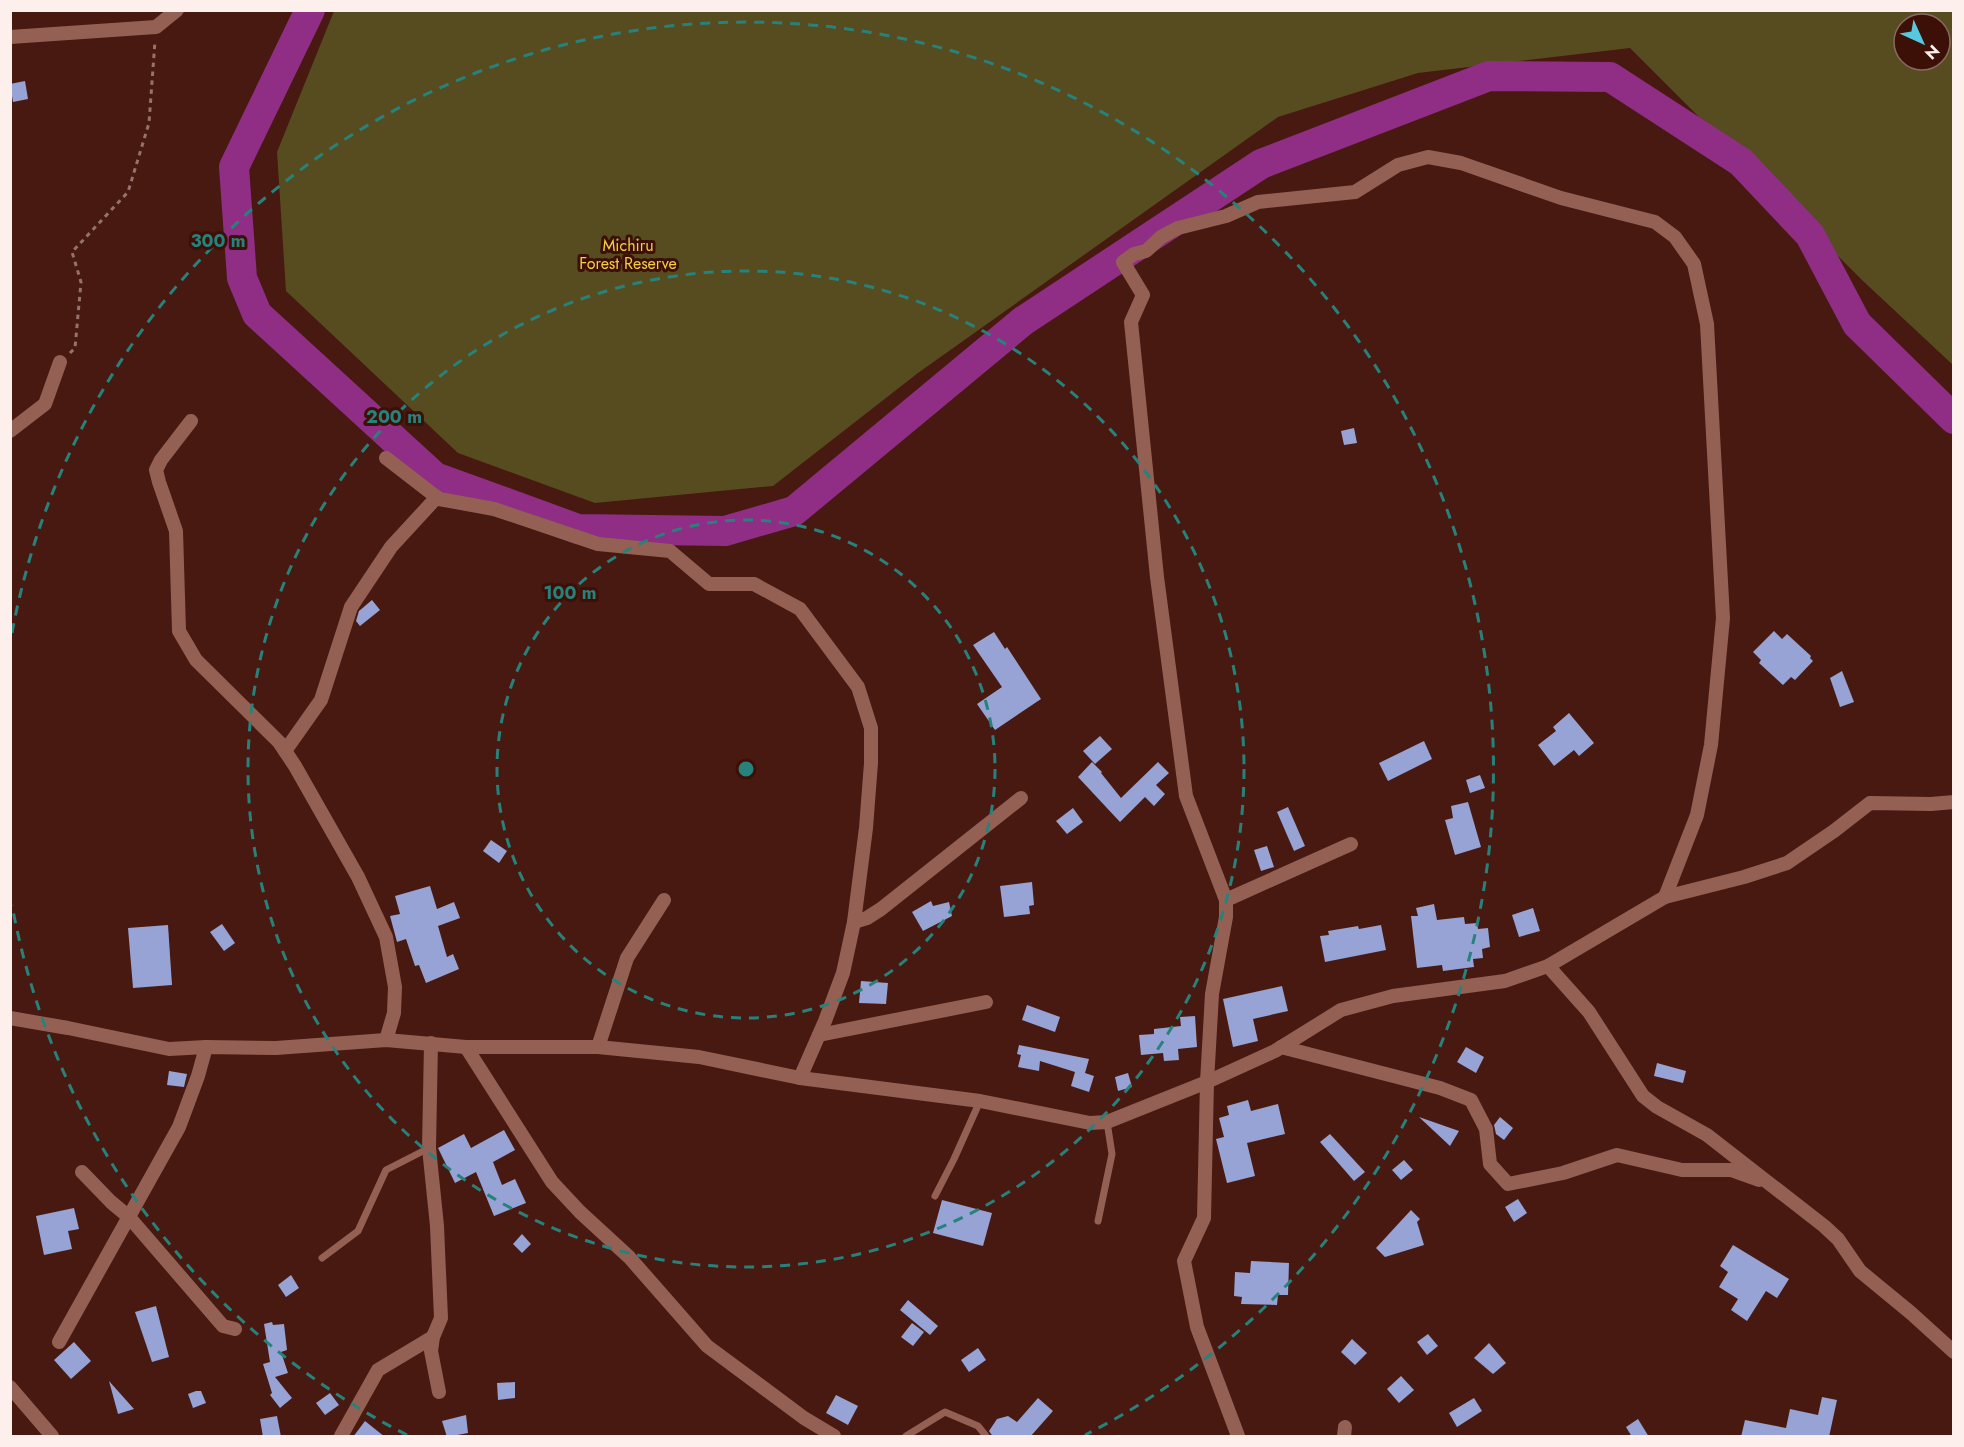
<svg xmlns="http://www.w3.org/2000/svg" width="1964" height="1447" font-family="Jost,sans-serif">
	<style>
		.green { fill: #574b20; fill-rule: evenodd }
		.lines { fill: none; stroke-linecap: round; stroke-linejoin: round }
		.river { stroke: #8f2e84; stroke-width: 30 }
		.building { fill: #96a3d4 }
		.path { stroke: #94736d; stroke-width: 3; stroke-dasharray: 4.5 4.5; stroke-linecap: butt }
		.service { stroke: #956054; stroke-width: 7 }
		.minor { stroke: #956054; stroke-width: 14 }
		.ring { fill: none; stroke: #27827b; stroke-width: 3; stroke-dasharray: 10 8 }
		.labels { text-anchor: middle; stroke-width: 6; stroke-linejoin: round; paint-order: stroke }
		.park-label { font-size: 16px; fill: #f5ce42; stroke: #3c0f07 }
		.centre { fill: #27827b; stroke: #3c0f07; stroke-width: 3 }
		.ring-label { font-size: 18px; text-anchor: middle; font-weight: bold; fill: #27827b; stroke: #3c0f07; stroke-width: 6; stroke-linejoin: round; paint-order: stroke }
	</style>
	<rect width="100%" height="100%" fill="#471910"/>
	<path class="green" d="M334,11H1953V365L1863,281L1630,48L1418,73L1278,117L918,373L773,486L595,503L458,453L286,291L277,152ZM1904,24H1940V60H1904Z"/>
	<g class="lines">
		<path class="river" d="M310,10L234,167L242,278L257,314L435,477L578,529L725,531L794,511L1023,321L1261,164L1489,76L1610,77L1741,162L1810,235L1857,324L1954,419"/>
	</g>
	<g class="building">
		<path d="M25,81L28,99L13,102L10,84Z"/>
		<path d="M1354,428L1357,443L1344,445L1341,431Z"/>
		<path d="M372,600L380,610L360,626L356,621L359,611Z"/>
		<path d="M1774,631L1782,639L1787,634L1811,656L1810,658L1813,661L1795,680L1791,677L1783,685L1759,663L1761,660L1753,652Z"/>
		<path d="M994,632L1005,649L1007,647L1041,699L995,730L977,704L1002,687L973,645Z"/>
		<path d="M1842,671L1854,702L1840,707L1830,678Z"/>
		<path d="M1569,713L1594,743L1579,756L1574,750L1554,766L1538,745L1556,731L1553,727Z"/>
		<path d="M1100,736L1112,749L1095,764L1083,751Z"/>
		<path d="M1424,741L1432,759L1388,781L1379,763Z"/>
		<path d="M1092,762L1102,772L1101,773L1121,798L1158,762L1169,773L1156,785L1165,794L1154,806L1145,797L1120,822L1078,777Z"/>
		<path d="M1480,775L1485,788L1470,793L1466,780Z"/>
		<path d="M1468,802L1481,847L1455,855L1445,820L1453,818L1451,806Z"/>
		<path d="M1288,807L1305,846L1294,851L1277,812Z"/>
		<path d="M1073,808L1083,822L1067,834L1056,821Z"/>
		<path d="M491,840L507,851L499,863L483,851Z"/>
		<path d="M1267,846L1274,867L1261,871L1254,850Z"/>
		<path d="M1032,882L1034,905L1029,906L1030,914L1004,917L1000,886Z"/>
		<path d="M430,886L437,909L454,902L460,918L438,926L447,957L453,954L459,969L426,983L419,965L415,966L406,939L397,942L390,916L400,914L395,896Z"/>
		<path d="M931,901L933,906L949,902L952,916L923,931L912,912Z"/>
		<path d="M1434,904L1437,920L1464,917L1465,924L1477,923L1478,929L1488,928L1490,947L1482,949L1483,958L1473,959L1474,967L1443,971L1442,965L1417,968L1411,916H1418L1416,908Z"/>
		<path d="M1533,908L1540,931L1519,937L1512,915Z"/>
		<path d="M222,924L235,943L224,951L210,932Z"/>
		<path d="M168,925L172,985L133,988L128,928Z"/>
		<path d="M1381,925L1386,950L1325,962L1320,936L1329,935L1328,931L1358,926L1359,929Z"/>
		<path d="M861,981L888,983L886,1004L859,1003Z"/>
		<path d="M1282,986L1288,1011L1253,1019L1258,1041L1233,1047L1223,999Z"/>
		<path d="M1027,1005L1060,1017L1055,1032L1022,1020Z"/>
		<path d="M1195,1016L1197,1047L1178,1049L1179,1060L1164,1061L1163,1053L1141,1055L1139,1035L1154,1034V1029L1181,1026L1180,1017Z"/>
		<path d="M1019,1045L1089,1059L1085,1073L1094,1076L1089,1092L1071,1086L1075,1072L1040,1061L1039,1071L1018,1067L1021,1055L1017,1054Z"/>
		<path d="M1466,1047L1484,1057L1476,1073L1457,1062Z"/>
		<path d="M1657,1063L1686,1071L1683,1083L1654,1076Z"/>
		<path d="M169,1071L187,1074L184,1087L167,1085Z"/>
		<path d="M1128,1073L1132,1087L1118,1091L1115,1077Z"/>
		<path d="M1248,1100L1251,1111L1278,1104L1285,1134L1247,1143L1255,1176L1227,1183L1216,1139L1224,1137L1219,1118L1229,1115L1227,1106Z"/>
		<path d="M1419,1117L1459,1131L1450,1146Z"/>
		<path d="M1500,1117L1513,1128L1504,1140L1496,1134L1494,1125Z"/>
		<path d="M504,1130L515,1150L493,1162L502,1185L515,1179L526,1203L494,1216L476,1172L455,1183L438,1148L464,1134L471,1148Z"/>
		<path d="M1330,1134L1365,1172L1354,1181L1320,1142Z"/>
		<path d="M1404,1160L1413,1170L1401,1180L1392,1170Z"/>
		<path d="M1518,1199L1527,1213L1514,1222L1505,1207Z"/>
		<path d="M942,1200L992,1213L983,1246L933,1233Z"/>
		<path d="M74,1208L79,1229L68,1231L72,1249L44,1255L36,1216Z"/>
		<path d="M1411,1210L1420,1219L1417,1222L1424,1245L1385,1257L1376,1248Z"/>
		<path d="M522,1234L531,1244L522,1253L513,1244Z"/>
		<path d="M1733,1245L1789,1279L1777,1298L1766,1291L1747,1321L1731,1310L1738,1299L1719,1287L1728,1272L1720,1266Z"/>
		<path d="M1251,1261L1289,1263L1288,1295H1278L1277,1305L1241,1304L1242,1297L1234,1296L1235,1272L1250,1273Z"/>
		<path d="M291,1275L299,1288L286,1297L278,1285Z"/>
		<path d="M908,1300L938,1326L930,1335L900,1310Z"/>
		<path d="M156,1306L169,1357L152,1362L135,1312Z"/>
		<path d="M272,1322L273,1325L284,1324L287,1350L281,1352L288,1373L275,1377L292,1398L280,1408L270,1395L272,1393L263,1364L270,1362L264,1324Z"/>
		<path d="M912,1323L924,1332L913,1346L901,1337Z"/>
		<path d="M1428,1334L1438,1346L1427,1355L1417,1342Z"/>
		<path d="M1352,1339L1367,1353L1355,1365L1341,1352Z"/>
		<path d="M74,1342L91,1361L71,1379L54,1360Z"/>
		<path d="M1489,1343L1506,1363L1493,1374L1474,1358Z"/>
		<path d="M978,1348L986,1360L969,1372L961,1360Z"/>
		<path d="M1401,1376L1414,1390L1399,1403L1387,1389Z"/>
		<path d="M109,1381L134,1409L118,1414Z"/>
		<path d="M515,1382V1398L498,1400L497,1383Z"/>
		<path d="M196,1391H201L206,1403L193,1408L188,1394Z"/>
		<path d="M330,1393L339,1405L325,1415L316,1403Z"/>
		<path d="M836,1395L858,1406L848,1425L826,1413Z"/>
		<path d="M1822,1397L1837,1400L1829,1437H1741L1745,1420L1786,1428L1790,1409L1818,1415Z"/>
		<path d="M1038,1398L1053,1411L1030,1437H994L991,1434L989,1431L997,1419L1008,1416L1017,1422Z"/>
		<path d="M1474,1398L1482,1411L1457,1427L1449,1413Z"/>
		<path d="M466,1415L468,1433L447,1437L442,1421Z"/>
		<path d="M277,1416L281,1437H263L260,1419Z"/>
		<path d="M1638,1419L1649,1437H1632L1626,1427Z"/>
		<path d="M365,1421L385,1437H353Z"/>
	</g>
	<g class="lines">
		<path class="path" d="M70,353L75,348L81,282L72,252L128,192L149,123L155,41"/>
		<g class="service">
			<path d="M935,1196L954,1159L980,1101"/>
			<path d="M1098,1221L1112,1154L1107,1122"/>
			<path d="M322,1258L358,1231L386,1170L429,1148"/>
			<path d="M906,1436L945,1412L978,1426L986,1436"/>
		</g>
		<g class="minor">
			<path d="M10,37L156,27L177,10"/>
			<path d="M191,421L161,460L156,470L159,482L176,531L179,631L196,660L279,742L295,766L358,877L386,937L395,987L394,1013L386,1040"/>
			<path d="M10,431L45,404L60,362"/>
			<path d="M386,458L439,499L494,509L598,544L670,551L709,584H754L800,609L858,687L871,728V763L866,828L854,922L843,973L825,1021L800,1078"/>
			<path d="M285,751L321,700L351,607L391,547L437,497"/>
			<path d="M1226,900L1186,796L1157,577L1131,322L1143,295L1123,262L1134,254L1146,251L1161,237L1178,228L1226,216L1258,202L1355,192L1398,165L1428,157L1461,163L1561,198L1655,222L1675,237L1694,264L1707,324L1723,618L1711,745L1697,815L1665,897"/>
			<path d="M854,922L867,918L881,909L1021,798"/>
			<path d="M1548,966L1589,1012L1643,1096L1657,1107L1707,1135L1824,1226L1838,1239L1860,1271L1911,1313L1954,1352"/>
			<path d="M10,1018L68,1028L169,1049L206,1047L276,1048L386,1040L466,1047H598L699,1057L800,1078L980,1101L1090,1123L1107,1122L1207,1082L1275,1051L1341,1010L1393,996L1505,981L1548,966L1665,897L1744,877L1787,863L1834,831L1870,803L1931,804L1954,802"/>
			<path d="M819,1035L986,1002"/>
			<path d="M431,1043L429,1148L437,1226L441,1318L433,1337L431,1351L439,1392"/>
			<path d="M466,1047L552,1182L580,1212L629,1257L707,1346L804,1418L834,1436"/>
			<path d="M598,1047L627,958L664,900"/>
			<path d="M1281,1047L1440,1088L1471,1100L1486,1129L1490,1164L1508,1184L1563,1173L1617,1155L1682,1170H1731L1759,1180"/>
			<path d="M82,1172L111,1202L129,1217L223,1326L235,1329"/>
			<path d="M59,1342L179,1127L198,1076L206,1047"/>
			<path d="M10,1387L52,1436"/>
			<path d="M341,1436L378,1370L433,1337"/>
			<path d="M1238,1436L1197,1327L1184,1261L1204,1218L1207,1082L1212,994L1226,917V900L1351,844"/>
			<path d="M1344,1436L1345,1427"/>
		</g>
	</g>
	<g class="ring">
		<circle cx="746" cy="769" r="249"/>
		<circle cx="746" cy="769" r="498"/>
		<path d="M407 1435A747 747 0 0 1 12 905M12 633A747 747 0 1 1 1085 1435"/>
	</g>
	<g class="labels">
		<g class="park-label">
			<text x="628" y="251">Michiru<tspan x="628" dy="18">Forest Reserve</tspan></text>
		</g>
	</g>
	<circle cx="746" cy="769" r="9" class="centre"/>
	<g class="ring-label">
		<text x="218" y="247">300 m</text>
		<text x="394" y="423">200 m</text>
		<text x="570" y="599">100 m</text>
	</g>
	<rect width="1964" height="1447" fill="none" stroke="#fcefec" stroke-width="24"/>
	<g transform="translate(1922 42) rotate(135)"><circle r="28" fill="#3c0f07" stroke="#896963" stroke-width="1.5"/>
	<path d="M0-4.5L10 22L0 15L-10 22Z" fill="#56c9e1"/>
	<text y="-9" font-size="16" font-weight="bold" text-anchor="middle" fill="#fcefec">N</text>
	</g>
</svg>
